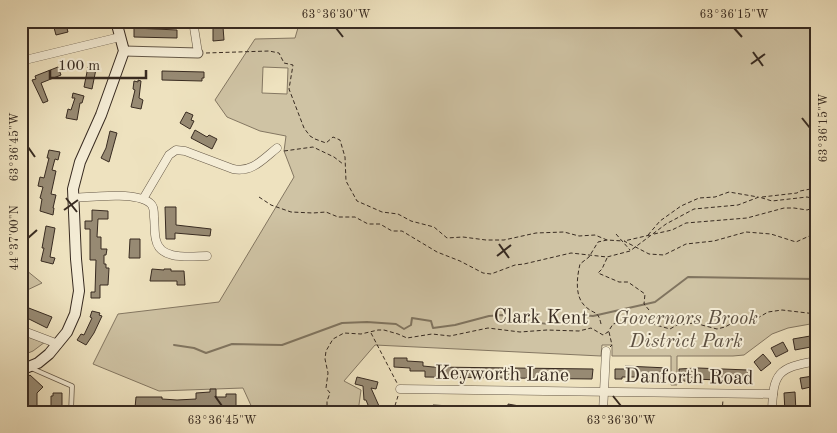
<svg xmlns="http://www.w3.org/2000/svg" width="837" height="433" font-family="'Old Standard TT',serif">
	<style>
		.green { fill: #cfc3a4; stroke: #847762; fill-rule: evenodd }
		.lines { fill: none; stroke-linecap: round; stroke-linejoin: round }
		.stream { stroke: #80745f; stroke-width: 2 }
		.building { fill: #978a73; stroke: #382b21 }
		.service-casing { stroke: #665948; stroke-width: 5.5 }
		.minor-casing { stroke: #665948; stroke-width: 9 }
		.tertiary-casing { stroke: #665948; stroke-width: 11 }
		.secondary-casing { stroke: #382b21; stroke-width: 12 }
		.path { stroke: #382b21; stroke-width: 1; stroke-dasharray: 4 2.5; stroke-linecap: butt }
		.service { stroke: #f4ecd5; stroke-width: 4 }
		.minor { stroke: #f4ecd5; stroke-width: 8 }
		.tertiary { stroke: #f4ecd5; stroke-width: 9 }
		.secondary { stroke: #f4ecd5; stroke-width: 10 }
		.ticks { fill: none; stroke: #382b21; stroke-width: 2 }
		.labels { text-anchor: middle; stroke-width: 4; stroke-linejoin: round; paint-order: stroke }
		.street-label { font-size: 20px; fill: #382b21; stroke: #f4ecd5 }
		.park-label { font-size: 20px; font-style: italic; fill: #5e5142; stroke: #f4ecd5 }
		.neatline { fill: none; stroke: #382b21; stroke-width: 2 }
		.ticks-label { font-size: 12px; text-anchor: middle; fill: #382b21 }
	</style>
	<rect width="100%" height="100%" fill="#eee2bf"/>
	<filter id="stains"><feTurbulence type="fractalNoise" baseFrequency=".004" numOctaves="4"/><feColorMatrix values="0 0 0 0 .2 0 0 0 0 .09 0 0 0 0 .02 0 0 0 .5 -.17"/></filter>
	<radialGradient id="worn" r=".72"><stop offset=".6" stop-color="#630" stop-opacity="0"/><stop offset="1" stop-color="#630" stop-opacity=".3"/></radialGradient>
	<g class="green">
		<path d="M300,21H816V323L788,328L772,334L744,355L733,356H677V385H671V356H612V345H602L601,356L375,345L344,381L361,390L358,412H254L243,388L159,391L93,364L118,314L219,302L294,177L284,151L286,136L260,131L227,117L215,100L255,39L295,38ZM263,67L288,68L287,94L262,93Z"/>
		<path d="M21,266L42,283L21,293Z"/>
		<path d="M21,335L45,342L33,351L21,356Z"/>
	</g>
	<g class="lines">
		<path class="stream" d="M174,345L194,348L206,353L232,344L282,345L342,323L367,322L396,324L404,329L411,325L412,318L431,321L433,328L455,325L489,316L503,315L526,318L525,321C538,322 556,328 566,320L574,322L581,315L593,316L655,302L688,277L816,279"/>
	</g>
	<g class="building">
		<path d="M61,21H65L68,32L56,35L53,24Z"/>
		<path d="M223,27L224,40L213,41V28Z"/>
		<path d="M134,28L177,30V38L134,37Z"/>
		<path d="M58,67L61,75L41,83L48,101L43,103L32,80L36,79L35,76Z"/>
		<path d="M88,67L96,69L92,89L84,87Z"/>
		<path d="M162,71L204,72V78H202V81L162,80Z"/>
		<path d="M138,80L141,81L139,98L143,100L141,109L131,107L135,90L133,89L134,81L138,82Z"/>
		<path d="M73,93L84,96L82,103H80L77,120L66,118L68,109L71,110L75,98H72Z"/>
		<path d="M186,112L193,115L191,120L194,121L190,129L180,123Z"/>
		<path d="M195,130L207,137L209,135L217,139L212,149L191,138Z"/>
		<path d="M110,131L117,133L109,162L101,158L106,148Z"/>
		<path d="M49,150L60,152L58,160L55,159L52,170L56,171L51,194L56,195L53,208H54L53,215L40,211L42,199L40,198L43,187L38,186L40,177L44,178L49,158H47Z"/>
		<path d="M165,207H176V225L211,229L210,236L175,233V239H166Z"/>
		<path d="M92,210L108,211V219H98L97,237H101V249H107L106,255H104V264H106V268H109L108,285H100V298H91V292H95L96,260H90V229H85V221H92Z"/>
		<path d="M46,226L55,228L50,257L55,258L53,264L41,261L44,248H42Z"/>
		<path d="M130,239H140V258H129Z"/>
		<path d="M152,269L164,270V269H171V271H184L185,285H177V281H150Z"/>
		<path d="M21,305L52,317L47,328L21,315Z"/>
		<path d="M92,311L100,313L99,315L102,316L94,333L86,345L77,340L81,334L84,335L92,318L90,317Z"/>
		<path d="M816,335V346L795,350L793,339Z"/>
		<path d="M783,342L788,351L776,357L771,348Z"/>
		<path d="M763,354L771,363L761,371L754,362Z"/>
		<path d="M394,358H407V361L423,362V366L433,367L593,369L592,379L425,377V371H410V368L394,367Z"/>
		<path d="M625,366L668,368V379L642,377H622V379H615V369H625Z"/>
		<path d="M698,368L748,370V381L692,379V381H679V369Z"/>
		<path d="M30,375L43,387L37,393V406H21V380H24Z"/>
		<path d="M813,376L815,386L802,389L800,378Z"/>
		<path d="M357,377L378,382L376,389L371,388L379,406L370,410L366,400H364L363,386L355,384Z"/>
		<path d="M210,389H216V397H226V394H236V406L213,409V407H190L188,409L177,410H168V408H135L136,397H162V399L177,400L196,399V393L210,392Z"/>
		<path d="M795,392L796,412H785L784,393Z"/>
		<path d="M53,393H62V407H51V396H53Z"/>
		<path d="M508,404L525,407V412H490V407L508,406Z"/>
		<path d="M433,405L468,407V412H414V407H433Z"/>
		<rect x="614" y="407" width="39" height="5"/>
	</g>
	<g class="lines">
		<defs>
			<path id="service" d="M31,368L72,386L71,412"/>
			<g id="minor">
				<path d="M193,21L198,53"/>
				<path d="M21,61L120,37"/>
				<path d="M73,198C90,197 136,191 150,203C154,206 154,212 154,217C155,224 154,233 156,240C160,261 191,256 207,256"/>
				<path d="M143,199L169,155L176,150L185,151L233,169C252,173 263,159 277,148"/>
				<path d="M21,330L58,344"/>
				<path d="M400,389L773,394"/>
				<path d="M603,412L606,351"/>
				<path d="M772,412C773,372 778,368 816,361"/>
			</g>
			<path id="tertiary" d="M124,51L198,53"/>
			<path id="secondary" d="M21,370L38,363L49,354L67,332L75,314L79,291L76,259L73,189L80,162L101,115L124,51L116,21"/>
		</defs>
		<use href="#service" class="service-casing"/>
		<use href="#minor" class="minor-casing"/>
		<use href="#tertiary" class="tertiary-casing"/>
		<use href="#secondary" class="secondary-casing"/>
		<g class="path">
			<path d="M206,53L269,51L279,53L284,63L293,65L289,89L304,128L310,136L315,139L326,143L333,137L340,140L345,157L346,181L357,201L382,212L398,214L411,221L434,227L447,238L463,237L486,240H504L536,233L564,232L579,236L595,235L607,240"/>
			<path d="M284,151L313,147L334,157L343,164"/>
			<path d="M259,197L271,205L291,212L313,213L326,212L338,217H355L368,224H380L392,231H402L437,252L460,261L483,273L491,274L515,265L524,264L571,253L607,257L630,251L666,224L694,209L738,205L759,197L772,201L807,197L816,199"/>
			<path d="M762,197L797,193L800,191L816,188"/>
			<path d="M616,234L630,250"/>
			<path d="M654,234L672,230L686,223L747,218L784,208H794L807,210L816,207"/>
			<path d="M648,235L660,221L681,206L699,198L715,197L729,192L758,197"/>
			<path d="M650,235L624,241L649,254L664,255L686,244L714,241L746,232L771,234L796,242L816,233"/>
			<path d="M607,258L602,269L598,273L619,282H628L645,294L644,304L649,310"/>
			<path d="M601,324C598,310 595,315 586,307C574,297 577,277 580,264L589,257L598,242L607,240L623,241"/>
			<path d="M609,332L612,345L610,347"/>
			<path d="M371,333L397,383"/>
			<path d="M327,412V401L330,393L326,388L328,373L325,359L326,351L333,339L344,333L361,334L378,330H384L398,334L407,338L432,334L450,336L488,328L520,332L547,330L579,331L591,328L603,335L608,332L613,324L635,319L670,329L677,325L694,323L717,329L725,327L736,321L756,319L768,312L782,310L816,314"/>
			<path d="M393,412L398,396"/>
			<path d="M722,412L723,400"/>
		</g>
		<use href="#service" class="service"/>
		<use href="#minor" class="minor"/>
		<use href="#tertiary" class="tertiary"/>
		<use href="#secondary" class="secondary"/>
	</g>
	<path class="ticks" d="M336,28L343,37M734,28L742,37M753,52L763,66M751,64L765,54M802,118L810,128M28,147L35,157M66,198L77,212M64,210L78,200M28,238L37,230M499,244L509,258M497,256L511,245M215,396L222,406M613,396L621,406"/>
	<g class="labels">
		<g class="street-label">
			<text transform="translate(541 316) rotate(1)" y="7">Clark Kent</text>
			<text transform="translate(502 373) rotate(1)" y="7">Keyworth Lane</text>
			<text transform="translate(689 376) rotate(1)" y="7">Danforth Road</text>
		</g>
		<g class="park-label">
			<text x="686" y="324">Governors Brook<tspan x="686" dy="23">District Park</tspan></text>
		</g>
	</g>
	<rect width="837" height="433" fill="none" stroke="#eee2bf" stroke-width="55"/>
	<path d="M50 70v8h96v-8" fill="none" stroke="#382b21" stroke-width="2.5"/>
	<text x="58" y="70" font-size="15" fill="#382b21" stroke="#f4ecd5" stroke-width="4" paint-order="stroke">100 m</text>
	<rect x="28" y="28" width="782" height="378" class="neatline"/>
	<g class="ticks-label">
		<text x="336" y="18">63°36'30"W</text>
		<text x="734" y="18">63°36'15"W</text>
		<text transform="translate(823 128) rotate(-90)" y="4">63°36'15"W</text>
		<text transform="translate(14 147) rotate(-90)" y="4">63°36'45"W</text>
		<text transform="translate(14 238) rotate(-90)" y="4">44°37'00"N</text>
		<text x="222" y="424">63°36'45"W</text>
		<text x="621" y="424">63°36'30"W</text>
	</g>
	<rect width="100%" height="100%" filter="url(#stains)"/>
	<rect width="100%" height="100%" fill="url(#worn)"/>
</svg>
